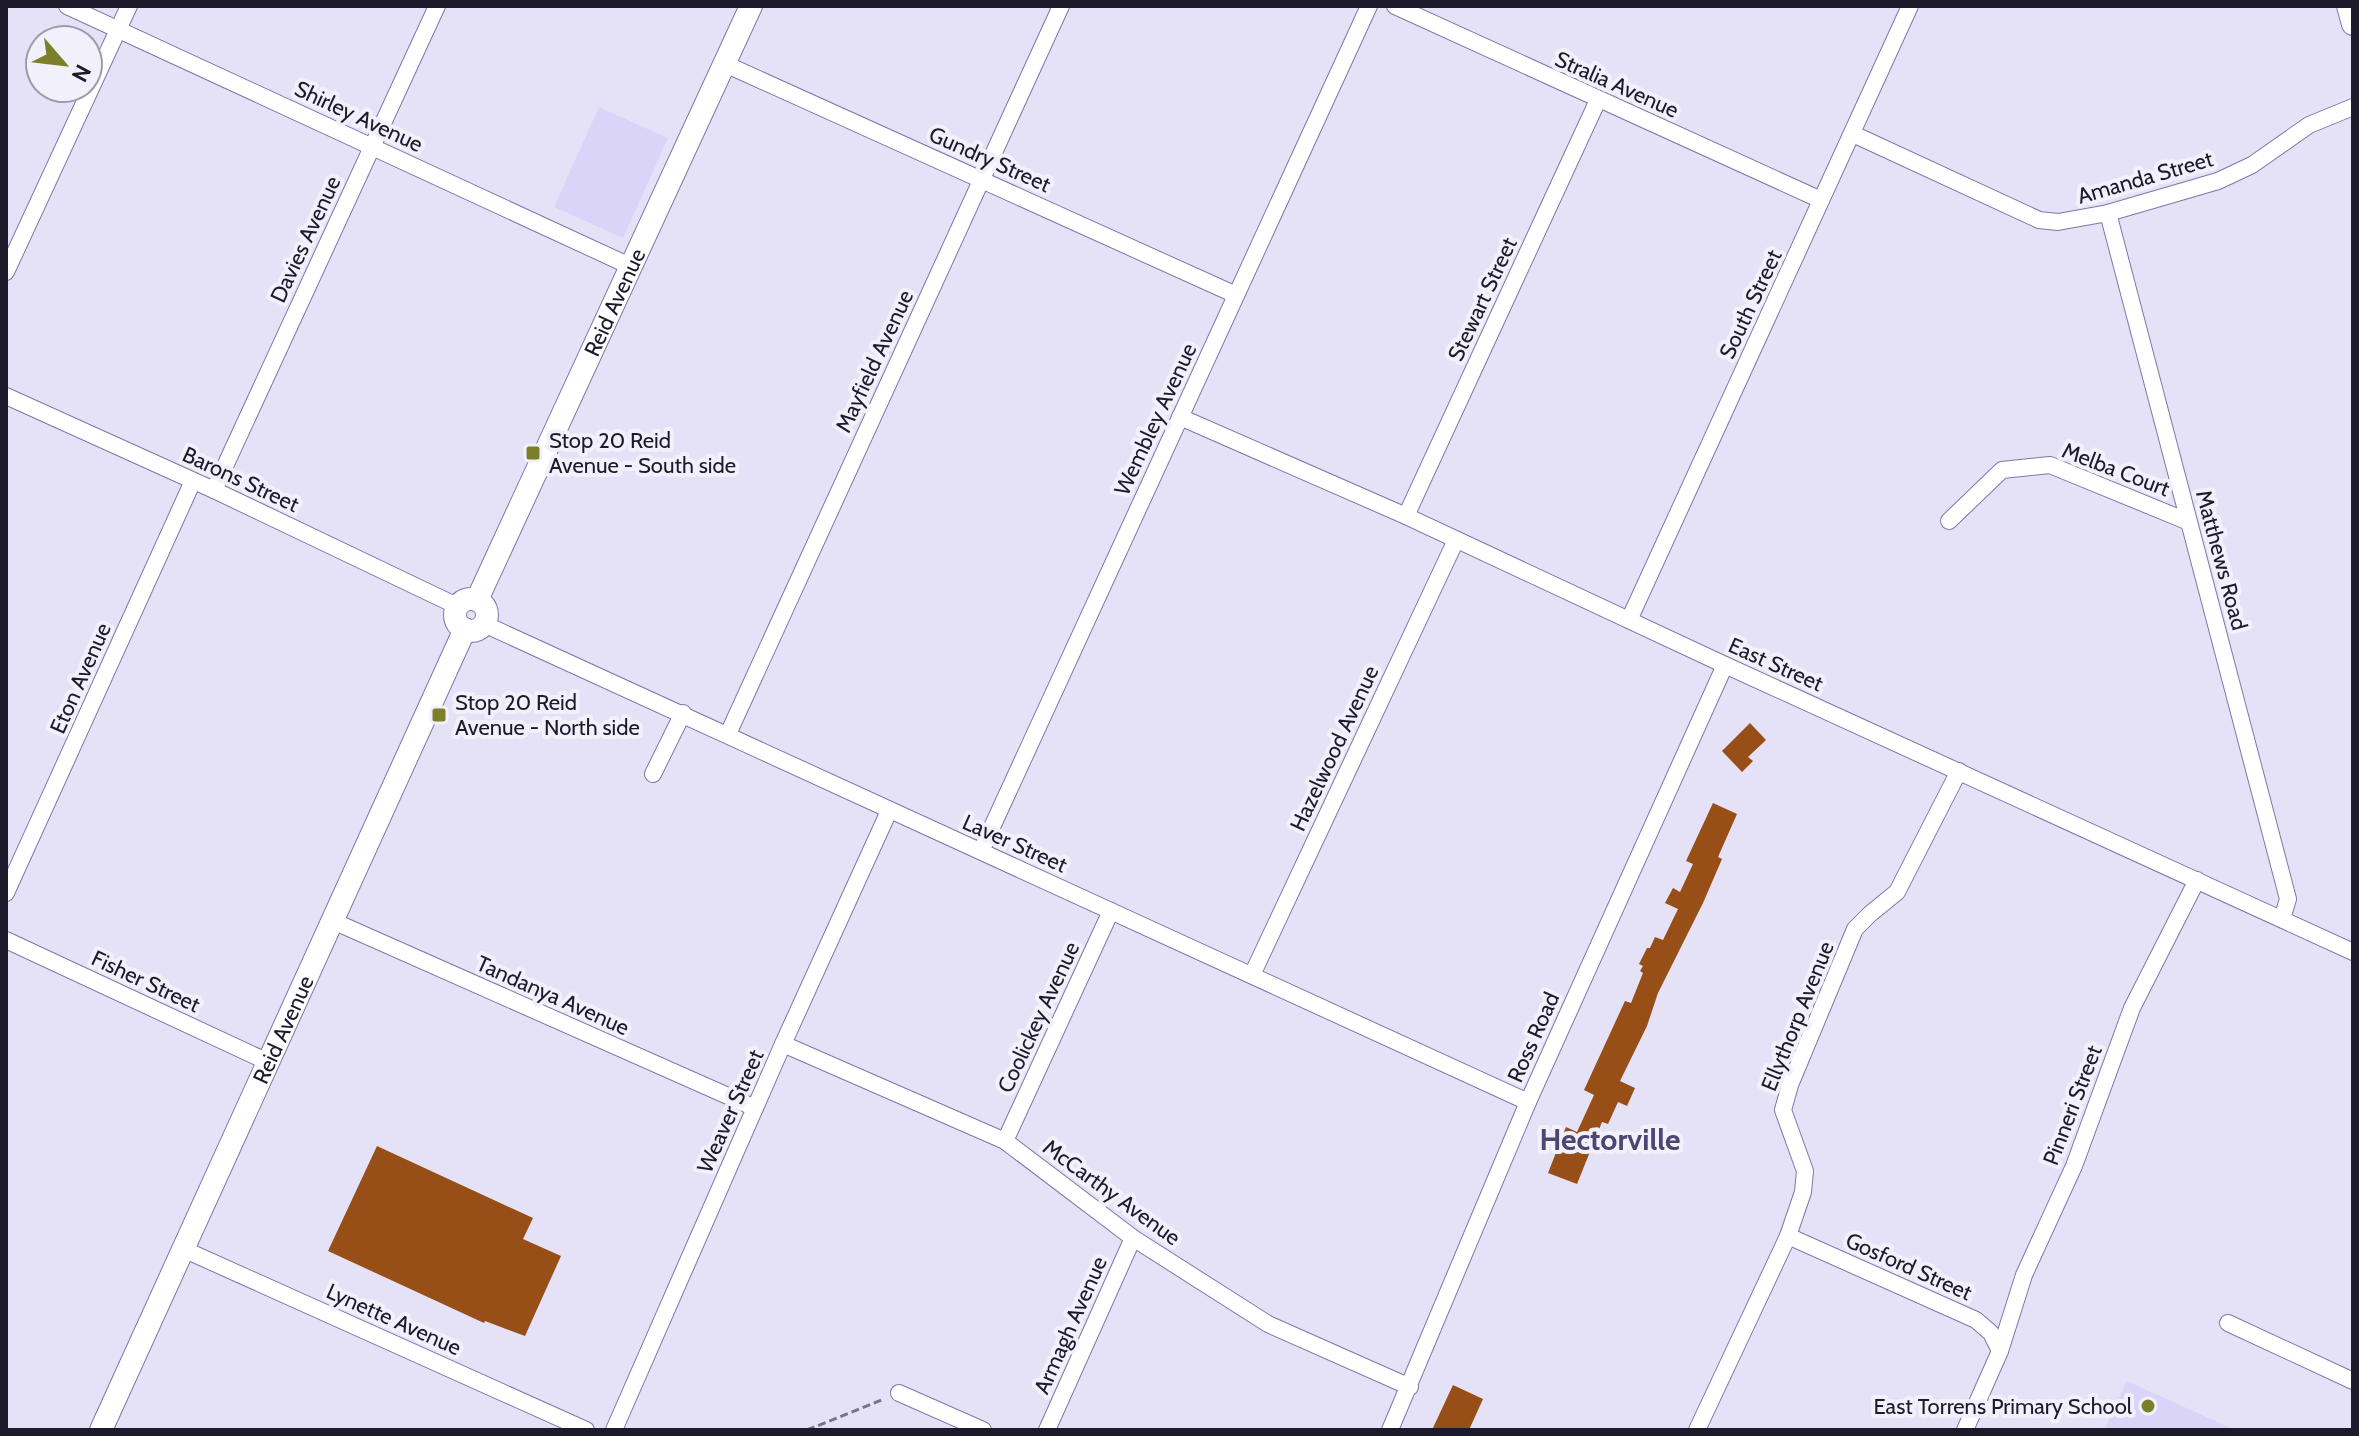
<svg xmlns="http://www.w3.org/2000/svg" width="2359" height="1436" font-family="Cabin,sans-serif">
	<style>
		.built { fill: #dad5f8 }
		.building { fill: #974e17 }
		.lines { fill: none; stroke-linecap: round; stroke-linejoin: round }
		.street-casing { stroke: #7f77a5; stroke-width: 18 }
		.secondary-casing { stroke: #7f77a5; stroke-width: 24 }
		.path { stroke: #787589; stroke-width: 3; stroke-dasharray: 8 4; stroke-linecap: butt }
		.street { stroke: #fff; stroke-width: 16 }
		.secondary { stroke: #fff; stroke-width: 22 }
		.poi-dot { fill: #7b7f29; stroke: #f2f1fb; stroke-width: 3 }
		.labels { text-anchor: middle; stroke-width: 8; stroke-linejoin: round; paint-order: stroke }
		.street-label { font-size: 22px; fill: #1d1a2c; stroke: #f2f1fb }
		.poi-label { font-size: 22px; fill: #1d1a2c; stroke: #f2f1fb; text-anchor: start }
		.district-label { font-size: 30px; font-weight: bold; fill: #4e4570; stroke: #f2f1fb }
	</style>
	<rect width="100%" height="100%" fill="#e5e2f7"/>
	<g class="built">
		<path d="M599,107L668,138L623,238L554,207Z"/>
		<path d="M2127,1381L2235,1430H2104Z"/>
	</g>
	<g class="building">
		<path d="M1750,723L1766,740L1748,757L1753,761L1742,772L1722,751Z"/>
		<path d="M1713,803L1737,814L1718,857L1722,859L1703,903L1658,993L1647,1026L1620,1081L1635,1088L1627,1106L1618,1102L1608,1124L1602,1122L1577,1184L1548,1173L1566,1127L1577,1132L1594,1095L1584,1090L1625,1001L1631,1003L1643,973L1640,971L1643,966L1639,964L1647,948H1650L1655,937L1663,940L1678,909L1665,903L1673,888L1680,892L1693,864L1686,861Z"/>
		<path d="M377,1146L533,1218L523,1239L561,1256L525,1336L485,1321L484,1323L328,1251Z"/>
		<path d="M1453,1385L1483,1399L1469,1430H1432Z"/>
	</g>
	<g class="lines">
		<defs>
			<g id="street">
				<path d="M67,6L632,267"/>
				<path d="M1395,6L1821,200"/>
				<path d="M725,64L1236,295"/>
				<path d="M1853,134L2039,220L2058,222L2108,213L2218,181L2252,165L2309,125L2353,107"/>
				<path d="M2108,213L2288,899L2282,919"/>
				<path d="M6,272L129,6"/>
				<path d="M6,396L214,490L457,606"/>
				<path d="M1180,417L1406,516L1725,665L2353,952"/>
				<path d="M214,490L437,6"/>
				<path d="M1406,516L1598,100"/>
				<path d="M1949,521L2002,470L2050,465L2189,522"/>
				<path d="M1629,620L1910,6"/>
				<path d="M484,624L1528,1102"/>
				<path d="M728,734L1061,6"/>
				<path d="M653,774L683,713"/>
				<path d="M981,851L1369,6"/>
				<path d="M6,893L193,481"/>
				<path d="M333,921L755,1108"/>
				<path d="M6,940L268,1062"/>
				<path d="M1252,975L1456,540"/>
				<path d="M783,1044L1005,1141L1133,1238L1268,1324L1410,1387"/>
				<path d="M1005,1141L1111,911"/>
				<path d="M1788,1236L1976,1320L1991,1333L2000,1351"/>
				<path d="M183,1249L586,1430"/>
				<path d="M2228,1323L2353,1381"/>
				<path d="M899,1393L983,1430"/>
				<path d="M614,1430L783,1044L889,811"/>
				<path d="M1047,1430L1133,1238"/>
				<path d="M1390,1430L1528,1102L1725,665"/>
				<path d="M1697,1430L1788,1236L1803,1192L1805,1171L1783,1110L1790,1085L1855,929L1870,914L1897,892L1959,771"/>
				<path d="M1965,1430L2000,1351L2024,1275L2074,1166L2132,1008L2197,880"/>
			</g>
			<g id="secondary">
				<path d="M2348,6L2353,24"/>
				<circle cx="471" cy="615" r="16"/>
				<path id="s1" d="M477,600L751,6"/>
				<path id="s2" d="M101,1430L465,629"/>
			</g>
		</defs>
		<use href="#street" class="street-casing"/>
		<use href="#secondary" class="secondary-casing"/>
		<path class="path" d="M807,1430L884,1399"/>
		<use href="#street" class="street"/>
		<use href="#secondary" class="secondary"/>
	</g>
	<g class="poi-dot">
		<rect x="525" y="445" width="16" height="16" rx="4"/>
		<rect x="431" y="707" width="16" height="16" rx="4"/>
		<circle cx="2148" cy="1406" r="8"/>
	</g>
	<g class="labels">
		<g class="street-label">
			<text transform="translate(1617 84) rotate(24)" y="8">Stralia Avenue</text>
			<text transform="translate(359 116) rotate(25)" y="8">Shirley Avenue</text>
			<text transform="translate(990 159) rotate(24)" y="8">Gundry Street</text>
			<text transform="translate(2145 177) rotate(-16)" y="8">Amanda Street</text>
			<text transform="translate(305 239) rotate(-65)" y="8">Davies Avenue</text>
			<text transform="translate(1482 299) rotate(-65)" y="8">Stewart Street</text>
			<text dy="8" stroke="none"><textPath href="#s1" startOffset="328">Reid Avenue</textPath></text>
			<text transform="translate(1750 304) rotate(-65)" y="8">South Street</text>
			<text transform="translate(874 361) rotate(-65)" y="8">Mayfield Avenue</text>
			<text transform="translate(1155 419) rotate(-65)" y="8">Wembley Avenue</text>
			<text transform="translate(2116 469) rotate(21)" y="8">Melba Court</text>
			<text transform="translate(241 479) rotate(25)" y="8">Barons Street</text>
			<text transform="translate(2222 560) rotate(75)" y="8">Matthews Road</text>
			<text transform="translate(1776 664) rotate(24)" y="8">East Street</text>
			<text transform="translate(80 678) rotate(-66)" y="8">Eton Avenue</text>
			<text transform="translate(1334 748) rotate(-65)" y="8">Hazelwood Avenue</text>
			<text transform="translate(1015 843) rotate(24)" y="8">Laver Street</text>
			<text transform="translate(146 981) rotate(25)" y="8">Fisher Street</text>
			<text transform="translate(553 995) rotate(24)" y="8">Tandanya Avenue</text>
			<text transform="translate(1797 1016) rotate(-68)" y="8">Ellythorp Avenue</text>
			<text transform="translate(1038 1017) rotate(-65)" y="8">Coolickey Avenue</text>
			<text dy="8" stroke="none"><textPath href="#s2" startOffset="440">Reid Avenue</textPath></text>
			<text transform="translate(1533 1037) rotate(-66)" y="8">Ross Road</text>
			<text transform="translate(2072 1105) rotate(-69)" y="8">Pinneri Street</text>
			<text transform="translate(730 1111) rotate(-66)" y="8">Weaver Street</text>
			<text transform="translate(1112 1192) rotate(36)" y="8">McCarthy Avenue</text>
			<text transform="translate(1909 1266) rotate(24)" y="8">Gosford Street</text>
			<text transform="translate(394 1319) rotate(24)" y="8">Lynette Avenue</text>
			<text transform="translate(1070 1325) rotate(-66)" y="8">Armagh Avenue</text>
		</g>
		<g class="poi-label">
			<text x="549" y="448">Stop 20 Reid<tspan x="549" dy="25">Avenue - South side</tspan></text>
			<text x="455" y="710">Stop 20 Reid<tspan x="455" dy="25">Avenue - North side</tspan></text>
			<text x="2132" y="1414" text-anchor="end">East Torrens Primary School</text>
		</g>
		<g class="district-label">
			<text x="1610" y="1150">Hectorville</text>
		</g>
	</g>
	<rect width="2359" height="1436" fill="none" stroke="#1d1a2c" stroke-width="16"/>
	<g transform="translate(64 64) rotate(118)"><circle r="38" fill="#f2f1fb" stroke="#9d9ba8" stroke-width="2"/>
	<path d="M0-6L14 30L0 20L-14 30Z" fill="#7b7f29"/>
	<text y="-12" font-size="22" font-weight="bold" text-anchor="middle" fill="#1d1a2c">N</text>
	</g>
</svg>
